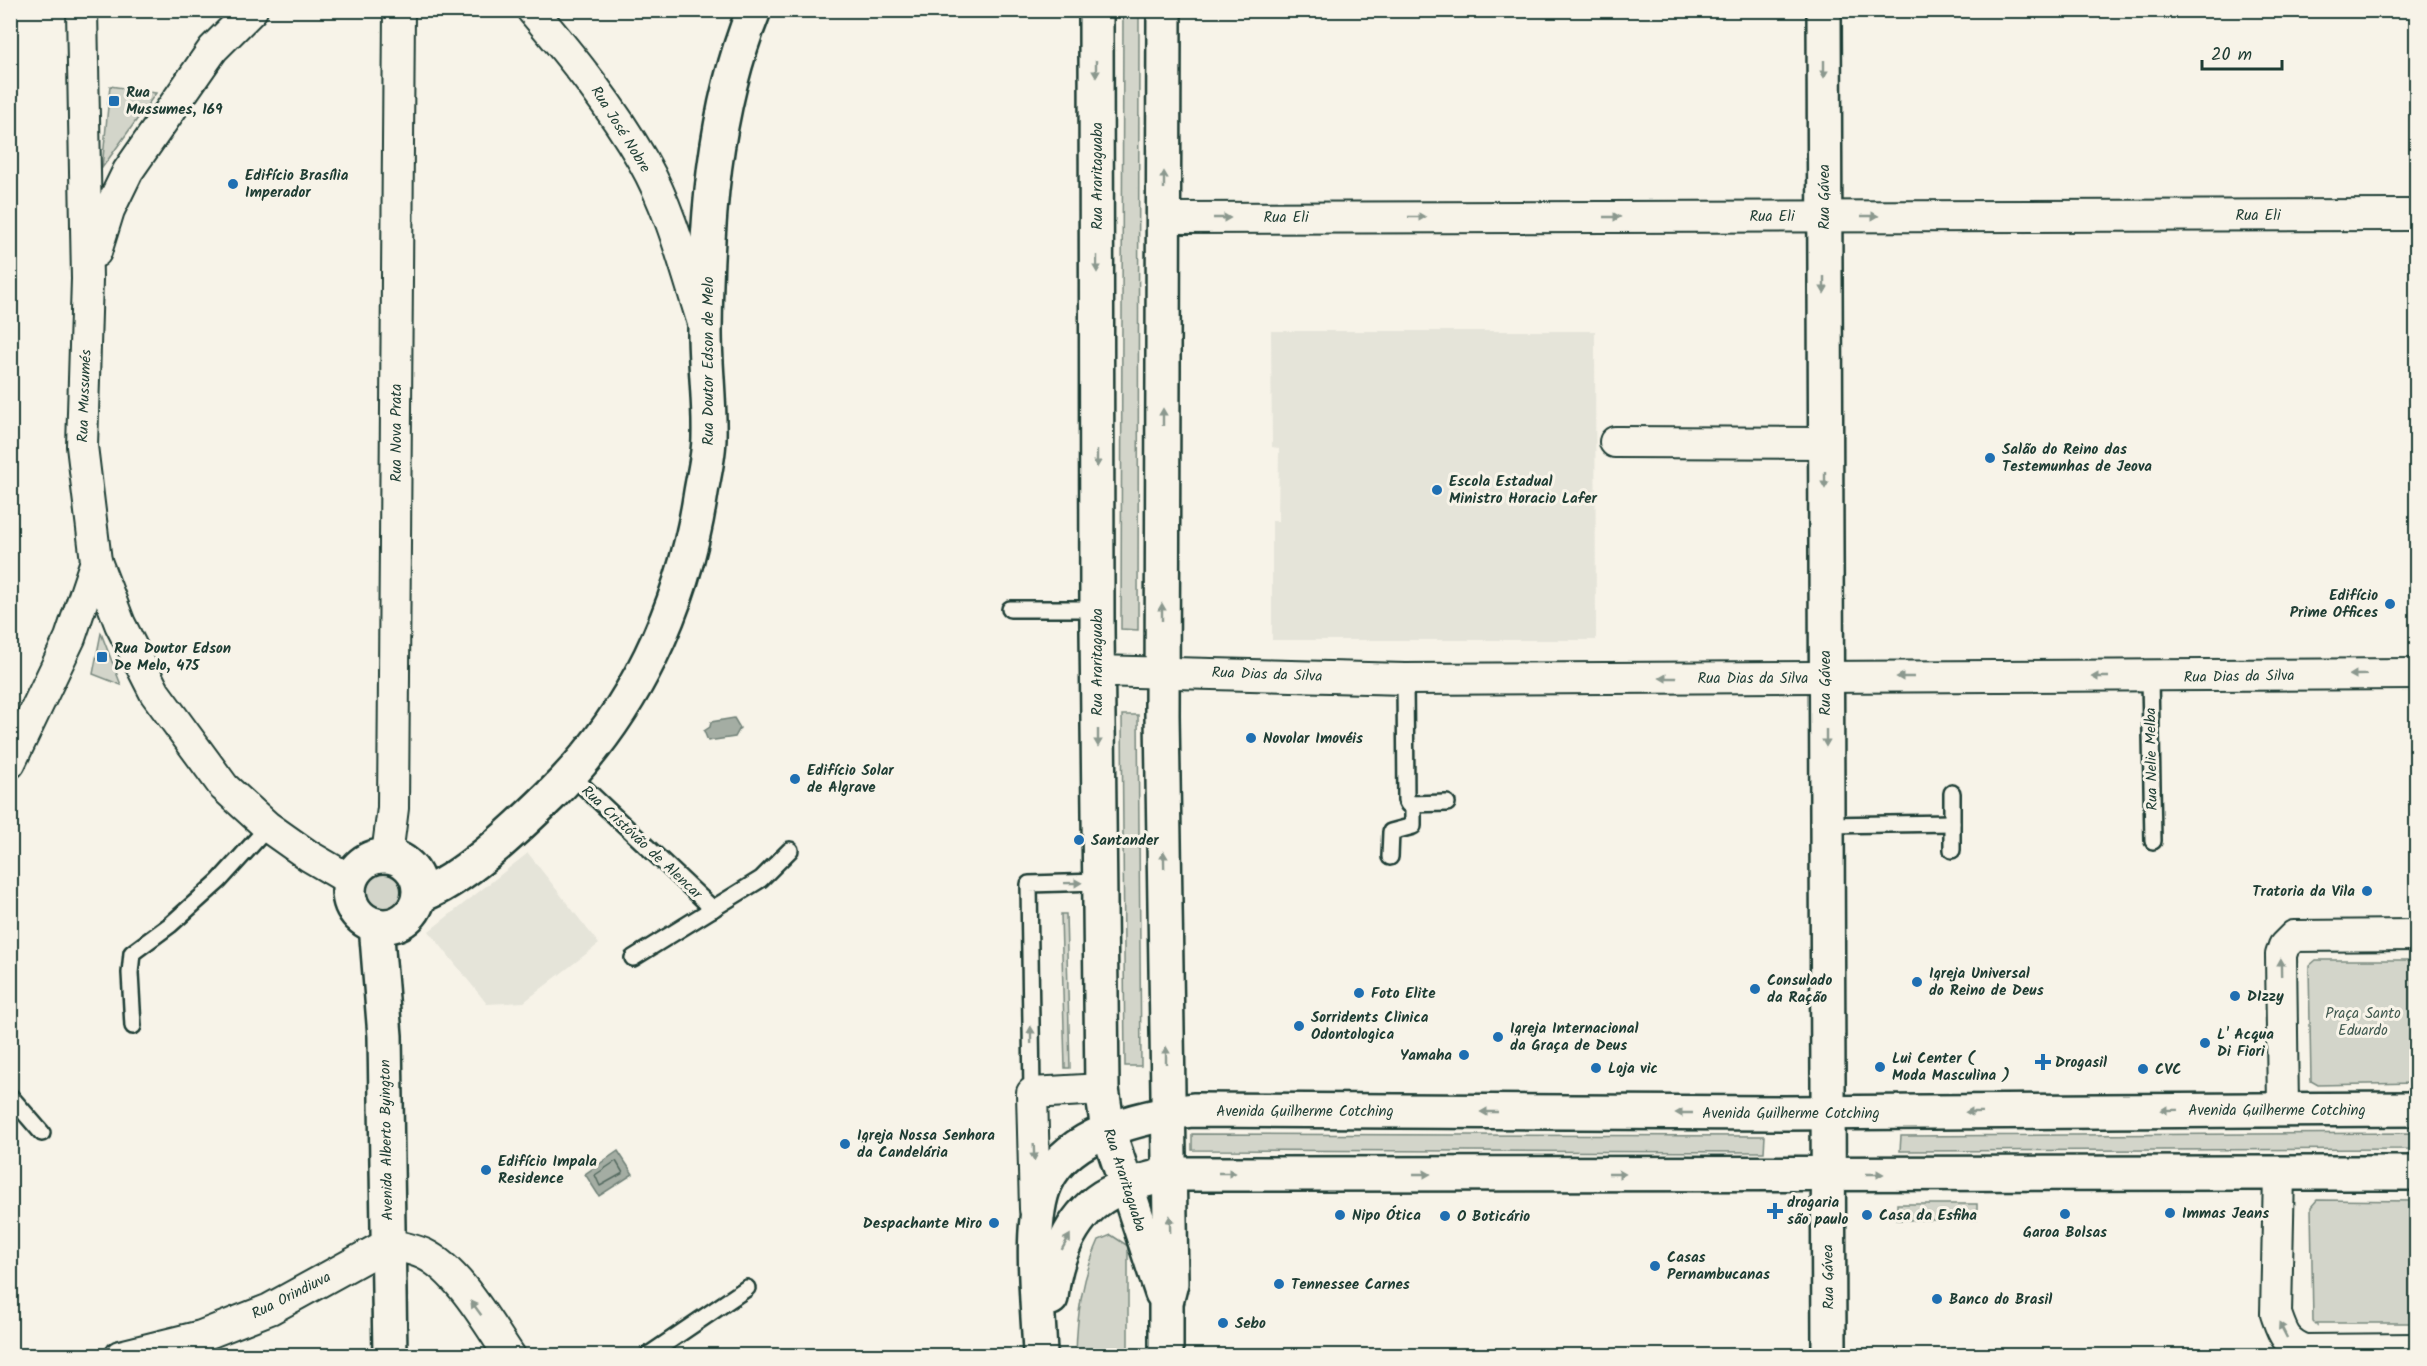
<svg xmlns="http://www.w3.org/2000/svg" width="2427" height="1366" font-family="Kalam,sans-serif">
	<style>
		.built { fill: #e5e4d9 }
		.green { fill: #d3d5ca; stroke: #79897f; stroke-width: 1.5 }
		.water { fill: #a4ada3; stroke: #6f8077; stroke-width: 1.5 }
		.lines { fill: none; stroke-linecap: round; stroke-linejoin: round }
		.shore { stroke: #546a60; stroke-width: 1.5 }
		.lane-casing { stroke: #1f3d34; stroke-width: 20 }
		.street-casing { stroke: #1f3d34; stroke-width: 34 }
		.secondary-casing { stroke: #1f3d34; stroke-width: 38 }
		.lane { stroke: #f7f3e8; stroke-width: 15 }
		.street { stroke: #f7f3e8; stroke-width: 30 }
		.secondary { stroke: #f7f3e8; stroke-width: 33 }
		.oneway { fill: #8b988e }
		.poi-dot { fill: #1f6fb2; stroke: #f7f3e8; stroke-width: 2 }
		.labels { text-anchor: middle; stroke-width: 6; stroke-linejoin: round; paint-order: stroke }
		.poi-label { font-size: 15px; font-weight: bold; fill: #1f3d34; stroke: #f7f3e8; text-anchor: start }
		.street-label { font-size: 15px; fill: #1f3d34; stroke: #f7f3e8 }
		.park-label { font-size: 15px; fill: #435b52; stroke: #f7f3e8 }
	</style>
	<rect width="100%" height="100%" fill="#f7f3e8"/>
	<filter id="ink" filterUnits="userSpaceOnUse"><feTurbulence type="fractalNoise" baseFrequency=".0167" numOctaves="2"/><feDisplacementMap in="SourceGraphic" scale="12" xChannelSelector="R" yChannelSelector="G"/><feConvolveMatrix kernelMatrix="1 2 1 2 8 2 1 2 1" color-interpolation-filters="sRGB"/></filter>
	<g filter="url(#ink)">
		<g class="built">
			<path d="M1271,331H1595L1596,640H1272V521H1278L1279,448L1272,447Z"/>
			<path d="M528,853L599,944L524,1002L487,1004L429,931Z"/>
		</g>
		<g class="green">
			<path d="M1139,11L1138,630L1121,629L1123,11Z"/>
			<path d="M110,86L156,93L102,168Z"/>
			<path d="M101,633L121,685L93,674Z"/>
			<path d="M1122,715H1138L1141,1066H1125Z"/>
			<circle cx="385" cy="892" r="20"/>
			<path d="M1061,914H1066L1070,1068H1065Z"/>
			<path d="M2316,960H2416V1083L2318,1085L2311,1081L2309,966Z"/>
			<path d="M2416,1133V1149L1900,1151L1901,1136Z"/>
			<path d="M1192,1134L1765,1136L1764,1152L1192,1150Z"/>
			<path d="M2317,1200L2416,1201V1323H2317V1325L2313,1321L2311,1207Z"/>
			<rect x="1897" y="1204" width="80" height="16"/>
			<path d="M1111,1235L1128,1246V1355H1076C1077,1314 1082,1278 1099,1240Z"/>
		</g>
		<g class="water">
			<path d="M734,718L740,728L735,737L708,741L704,731L710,727L711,722Z"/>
			<path d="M618,1151L633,1174L599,1196L585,1174Z"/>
		</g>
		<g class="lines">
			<path class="shore" d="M616,1161L623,1173L600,1186L595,1175Z"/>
			<defs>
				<g id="lane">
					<path d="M1010,609H1097"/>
					<path d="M2150,677L2153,841"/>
					<path d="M1405,679L1406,800L1408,804L1447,803"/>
					<path d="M571,775L713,909"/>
					<path d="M1952,793V850"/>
					<path d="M1826,825L1952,823"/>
					<path d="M1390,857L1391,832L1413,826V804"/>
					<path d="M633,958L761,879L790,850"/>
					<path d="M133,1026L130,973L132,953L170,925L219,881L268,827"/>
					<path d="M1032,1093L1029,884L1099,882"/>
					<path d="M10,1096L42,1133"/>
					<path d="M647,1356L747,1288"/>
				</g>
				<g id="street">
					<path d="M532,10C573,58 612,107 643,161C671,210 685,267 702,320"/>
					<path d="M1163,218L2416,215"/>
					<path d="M96,252L109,210L128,171L213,49L252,10"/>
					<path d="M1615,442L1825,443"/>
					<path d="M96,561L120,624L155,693L224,787L268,827L309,856L350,880"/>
					<path d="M1097,671L1405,679L2416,674"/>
					<path d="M10,763L70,638L96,561L82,446L87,279L82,10"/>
					<path d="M387,855L393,808L399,10"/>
					<path d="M2283,1109L2281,955L2284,946L2294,936L2416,935"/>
					<path d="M2279,1173L2276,1314C2283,1334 2285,1342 2305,1350L2416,1349"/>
					<path d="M1035,1209L1032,1093L1102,1089"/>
					<path d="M120,1356L201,1336L270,1309L388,1244C400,1247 413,1249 424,1254C459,1271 488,1324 510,1356"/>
				</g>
				<g id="secondary">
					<path d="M1096,10L1097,629L1102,1089L1108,1130L1162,1293"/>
					<path d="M1164,10L1162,715L1171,1283L1166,1303V1356"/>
					<path d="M1824,10L1829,1356"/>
					<circle cx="384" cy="891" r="35"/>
					<path d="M419,896C463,880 515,830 550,796C633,715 684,607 701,492C704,474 709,455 709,437C710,402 705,367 705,332C706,224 713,111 754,10"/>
					<path d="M376,925L385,1036L390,1356"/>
					<path d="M1051,1298C1054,1261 1070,1218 1103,1197C1122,1185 1147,1180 1169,1174L2416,1173"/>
					<path d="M1040,1356C1039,1310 1027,1222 1046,1182C1069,1132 1145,1116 1193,1110L1783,1113L2416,1109"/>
				</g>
			</defs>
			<use href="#lane" class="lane-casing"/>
			<use href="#street" class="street-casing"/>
			<use href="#secondary" class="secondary-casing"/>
			<use href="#lane" class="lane"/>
			<use href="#street" class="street"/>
			<use href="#secondary" class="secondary"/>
		</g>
		<defs><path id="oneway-solid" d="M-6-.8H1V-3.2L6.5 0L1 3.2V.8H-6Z" transform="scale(1.5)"/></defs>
		<g class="oneway">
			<use href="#oneway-solid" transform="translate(1096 69) rotate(90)"/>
			<use href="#oneway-solid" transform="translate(1824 69) rotate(90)"/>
			<use href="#oneway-solid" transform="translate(1164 180) rotate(-90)"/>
			<use href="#oneway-solid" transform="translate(1870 216)"/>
			<use href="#oneway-solid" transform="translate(1417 217)"/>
			<use href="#oneway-solid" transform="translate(1612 217)"/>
			<use href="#oneway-solid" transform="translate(1222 218)"/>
			<use href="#oneway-solid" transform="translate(1097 264) rotate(90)"/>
			<use href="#oneway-solid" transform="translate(1824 285) rotate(90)"/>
			<use href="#oneway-solid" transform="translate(1163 417) rotate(-90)"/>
			<use href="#oneway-solid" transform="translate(1097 459) rotate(90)"/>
			<use href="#oneway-solid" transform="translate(1825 480) rotate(90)"/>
			<use href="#oneway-solid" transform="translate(1162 612) rotate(-90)"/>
			<use href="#oneway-solid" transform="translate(2358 675) rotate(179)"/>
			<use href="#oneway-solid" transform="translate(1905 677) rotate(180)"/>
			<use href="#oneway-solid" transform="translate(2100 677) rotate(180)"/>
			<use href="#oneway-solid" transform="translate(1668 678) rotate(180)"/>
			<use href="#oneway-solid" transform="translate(1098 738) rotate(90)"/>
			<use href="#oneway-solid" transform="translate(1826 738) rotate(90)"/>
			<use href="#oneway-solid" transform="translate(1164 860) rotate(-91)"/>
			<use href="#oneway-solid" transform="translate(1073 883) rotate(-1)"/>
			<use href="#oneway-solid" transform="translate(2281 967) rotate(-91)"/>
			<use href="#oneway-solid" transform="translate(1031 1035) rotate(-91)"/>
			<use href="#oneway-solid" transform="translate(1166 1055) rotate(-90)"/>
			<use href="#oneway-solid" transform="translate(2169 1110) rotate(179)"/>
			<use href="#oneway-solid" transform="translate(1489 1112) rotate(-180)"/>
			<use href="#oneway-solid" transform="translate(1974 1112) rotate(179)"/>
			<use href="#oneway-solid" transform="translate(1684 1113) rotate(-180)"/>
			<use href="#oneway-solid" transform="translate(1034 1152) rotate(88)"/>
			<use href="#oneway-solid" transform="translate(1227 1173)"/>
			<use href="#oneway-solid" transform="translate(1422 1174)"/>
			<use href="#oneway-solid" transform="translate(1617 1174)"/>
			<use href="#oneway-solid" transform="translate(1875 1174)"/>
			<use href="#oneway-solid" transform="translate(1170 1224) rotate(-91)"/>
			<use href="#oneway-solid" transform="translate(1066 1242) rotate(-61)"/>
			<use href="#oneway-solid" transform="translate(476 1308) rotate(-126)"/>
			<use href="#oneway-solid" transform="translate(2283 1330) rotate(-117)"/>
		</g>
	</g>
	<g class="poi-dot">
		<rect x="108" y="95" width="12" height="12" rx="3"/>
		<circle cx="233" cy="184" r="6"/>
		<circle cx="1990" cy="458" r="6"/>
		<circle cx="1437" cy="490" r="6"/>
		<circle cx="2390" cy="604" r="6"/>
		<rect x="96" y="651" width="12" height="12" rx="3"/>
		<circle cx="1251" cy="738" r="6"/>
		<circle cx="795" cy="779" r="6"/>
		<circle cx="1079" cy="840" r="6"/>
		<circle cx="2367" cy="891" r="6"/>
		<circle cx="1917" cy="982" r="6"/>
		<circle cx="1755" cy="989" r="6"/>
		<circle cx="1359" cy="993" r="6"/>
		<circle cx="2235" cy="996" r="6"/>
		<circle cx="1299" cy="1026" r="6"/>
		<circle cx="1498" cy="1037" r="6"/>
		<circle cx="2205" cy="1043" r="6"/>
		<circle cx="1464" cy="1055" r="6"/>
		<path d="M2040 1053h6v6h6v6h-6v6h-6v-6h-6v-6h6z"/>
		<circle cx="1880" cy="1067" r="6"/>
		<circle cx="1596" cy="1068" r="6"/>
		<circle cx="2143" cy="1069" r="6"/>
		<circle cx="845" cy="1144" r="6"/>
		<circle cx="486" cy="1170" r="6"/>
		<path d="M1772 1202h6v6h6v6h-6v6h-6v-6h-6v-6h6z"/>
		<circle cx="2170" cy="1213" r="6"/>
		<circle cx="2065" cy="1214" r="6"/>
		<circle cx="1340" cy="1215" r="6"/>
		<circle cx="1867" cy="1215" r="6"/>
		<circle cx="1445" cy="1216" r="6"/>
		<circle cx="994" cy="1223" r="6"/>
		<circle cx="1655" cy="1266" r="6"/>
		<circle cx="1279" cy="1284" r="6"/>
		<circle cx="1937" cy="1299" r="6"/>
		<circle cx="1223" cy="1323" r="6"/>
	</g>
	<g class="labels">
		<g class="poi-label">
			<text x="126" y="97">Rua<tspan x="126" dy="17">Mussumes, 169</tspan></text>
			<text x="245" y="180">Edifício Brasília<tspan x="245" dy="17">Imperador</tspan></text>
			<text x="2002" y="454">Salão do Reino das<tspan x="2002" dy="17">Testemunhas de Jeova</tspan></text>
			<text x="1449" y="486">Escola Estadual<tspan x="1449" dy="17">Ministro Horacio Lafer</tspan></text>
			<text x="2378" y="600" text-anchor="end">Edifício<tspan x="2378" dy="17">Prime Offices</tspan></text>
			<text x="114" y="653">Rua Doutor Edson<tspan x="114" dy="17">De Melo, 475</tspan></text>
			<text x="1263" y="743">Novolar Imovéis</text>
			<text x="807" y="775">Edifício Solar<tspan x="807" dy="17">de Algrave</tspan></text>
			<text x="1091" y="845">Santander</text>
			<text x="2355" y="896" text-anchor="end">Tratoria da Vila</text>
			<text x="1929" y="978">Igreja Universal<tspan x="1929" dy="17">do Reino de Deus</tspan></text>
			<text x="1767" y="985">Consulado<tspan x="1767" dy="17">da Ração</tspan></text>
			<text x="1371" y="998">Foto Elite</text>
			<text x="2247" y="1001">DIzzy</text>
			<text x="1311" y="1022">Sorridents Clinica<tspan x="1311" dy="17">Odontologica</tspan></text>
			<text x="1510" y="1033">Igreja Internacional<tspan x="1510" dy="17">da Graça de Deus</tspan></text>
			<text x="2217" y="1039">L' Acqua<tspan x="2217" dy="17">Di Fiori</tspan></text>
			<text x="1452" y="1060" text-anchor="end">Yamaha</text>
			<text x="1892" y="1063">Lui Center (<tspan x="1892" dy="17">Moda Masculina )</tspan></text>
			<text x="2055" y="1067">Drogasil</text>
			<text x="1608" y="1073">Loja vic</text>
			<text x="2155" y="1074">CVC</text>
			<text x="857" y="1140">Igreja Nossa Senhora<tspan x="857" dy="17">da Candelária</tspan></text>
			<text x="498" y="1166">Edifício Impala<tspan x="498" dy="17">Residence</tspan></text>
			<text x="1787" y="1207">drogaria<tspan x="1787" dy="17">são paulo</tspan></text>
			<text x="2182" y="1218">Immas Jeans</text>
			<text x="1352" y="1220">Nipo Ótica</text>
			<text x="1879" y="1220">Casa da Esfiha</text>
			<text x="1457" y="1221">O Boticário</text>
			<text x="982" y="1228" text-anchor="end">Despachante Miro</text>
			<text x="2065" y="1237" text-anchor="middle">Garoa Bolsas</text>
			<text x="1667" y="1262">Casas<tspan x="1667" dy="17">Pernambucanas</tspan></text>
			<text x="1291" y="1289">Tennessee Carnes</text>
			<text x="1949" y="1304">Banco do Brasil</text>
			<text x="1235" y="1328">Sebo</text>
		</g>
		<g class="street-label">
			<text transform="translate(621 129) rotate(58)" y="5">Rua José Nobre</text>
			<text transform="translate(1097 176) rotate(-90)" y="5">Rua Araritaguaba</text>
			<text transform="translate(1824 197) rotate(-90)" y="5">Rua Gávea</text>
			<text x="2258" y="220">Rua Eli</text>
			<text x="1772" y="221">Rua Eli</text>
			<text x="1286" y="222">Rua Eli</text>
			<text transform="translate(708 361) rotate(-90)" y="5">Rua Doutor Edson de Melo</text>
			<text transform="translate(84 396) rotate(-88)" y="5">Rua Mussumés</text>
			<text transform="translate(396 433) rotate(-90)" y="5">Rua Nova Prata</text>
			<text transform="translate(1097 662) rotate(-90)" y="5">Rua Araritaguaba</text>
			<text transform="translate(1267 674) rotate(2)" y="5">Rua Dias da Silva</text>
			<text transform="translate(2239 676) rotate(-1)" y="5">Rua Dias da Silva</text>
			<text x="1753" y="683">Rua Dias da Silva</text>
			<text transform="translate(1825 683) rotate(-90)" y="5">Rua Gávea</text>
			<text transform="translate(2151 759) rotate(-91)" y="5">Rua Nelie Melba</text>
			<text transform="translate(642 842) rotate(43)" y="5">Rua Cristóvão de Alencar</text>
			<text x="2277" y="1115">Avenida Guilherme Cotching</text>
			<text x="1305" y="1116">Avenida Guilherme Cotching</text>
			<text x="1791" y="1118">Avenida Guilherme Cotching</text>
			<text transform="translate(386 1140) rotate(-91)" y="5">Avenida Alberto Byington</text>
			<text transform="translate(1125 1180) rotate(72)" y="5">Rua Araritaguaba</text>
			<text transform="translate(1828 1277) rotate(-91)" y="5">Rua Gávea</text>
			<text transform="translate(291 1295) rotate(-27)" y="5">Rua Orindiuva</text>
		</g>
		<g class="park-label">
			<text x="2363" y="1018">Praça Santo<tspan x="2363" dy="17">Eduardo</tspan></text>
		</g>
	</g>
	<rect width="2427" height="1366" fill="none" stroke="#f7f3e8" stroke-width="36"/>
	<rect x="18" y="18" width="2391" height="1330" fill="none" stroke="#1f3d34" stroke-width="2" filter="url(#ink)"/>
	<path d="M2202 60v9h80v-9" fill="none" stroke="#1f3d34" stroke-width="3"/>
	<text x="2211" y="60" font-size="18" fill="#1f3d34" stroke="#f7f3e8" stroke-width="4.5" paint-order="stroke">20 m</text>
</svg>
